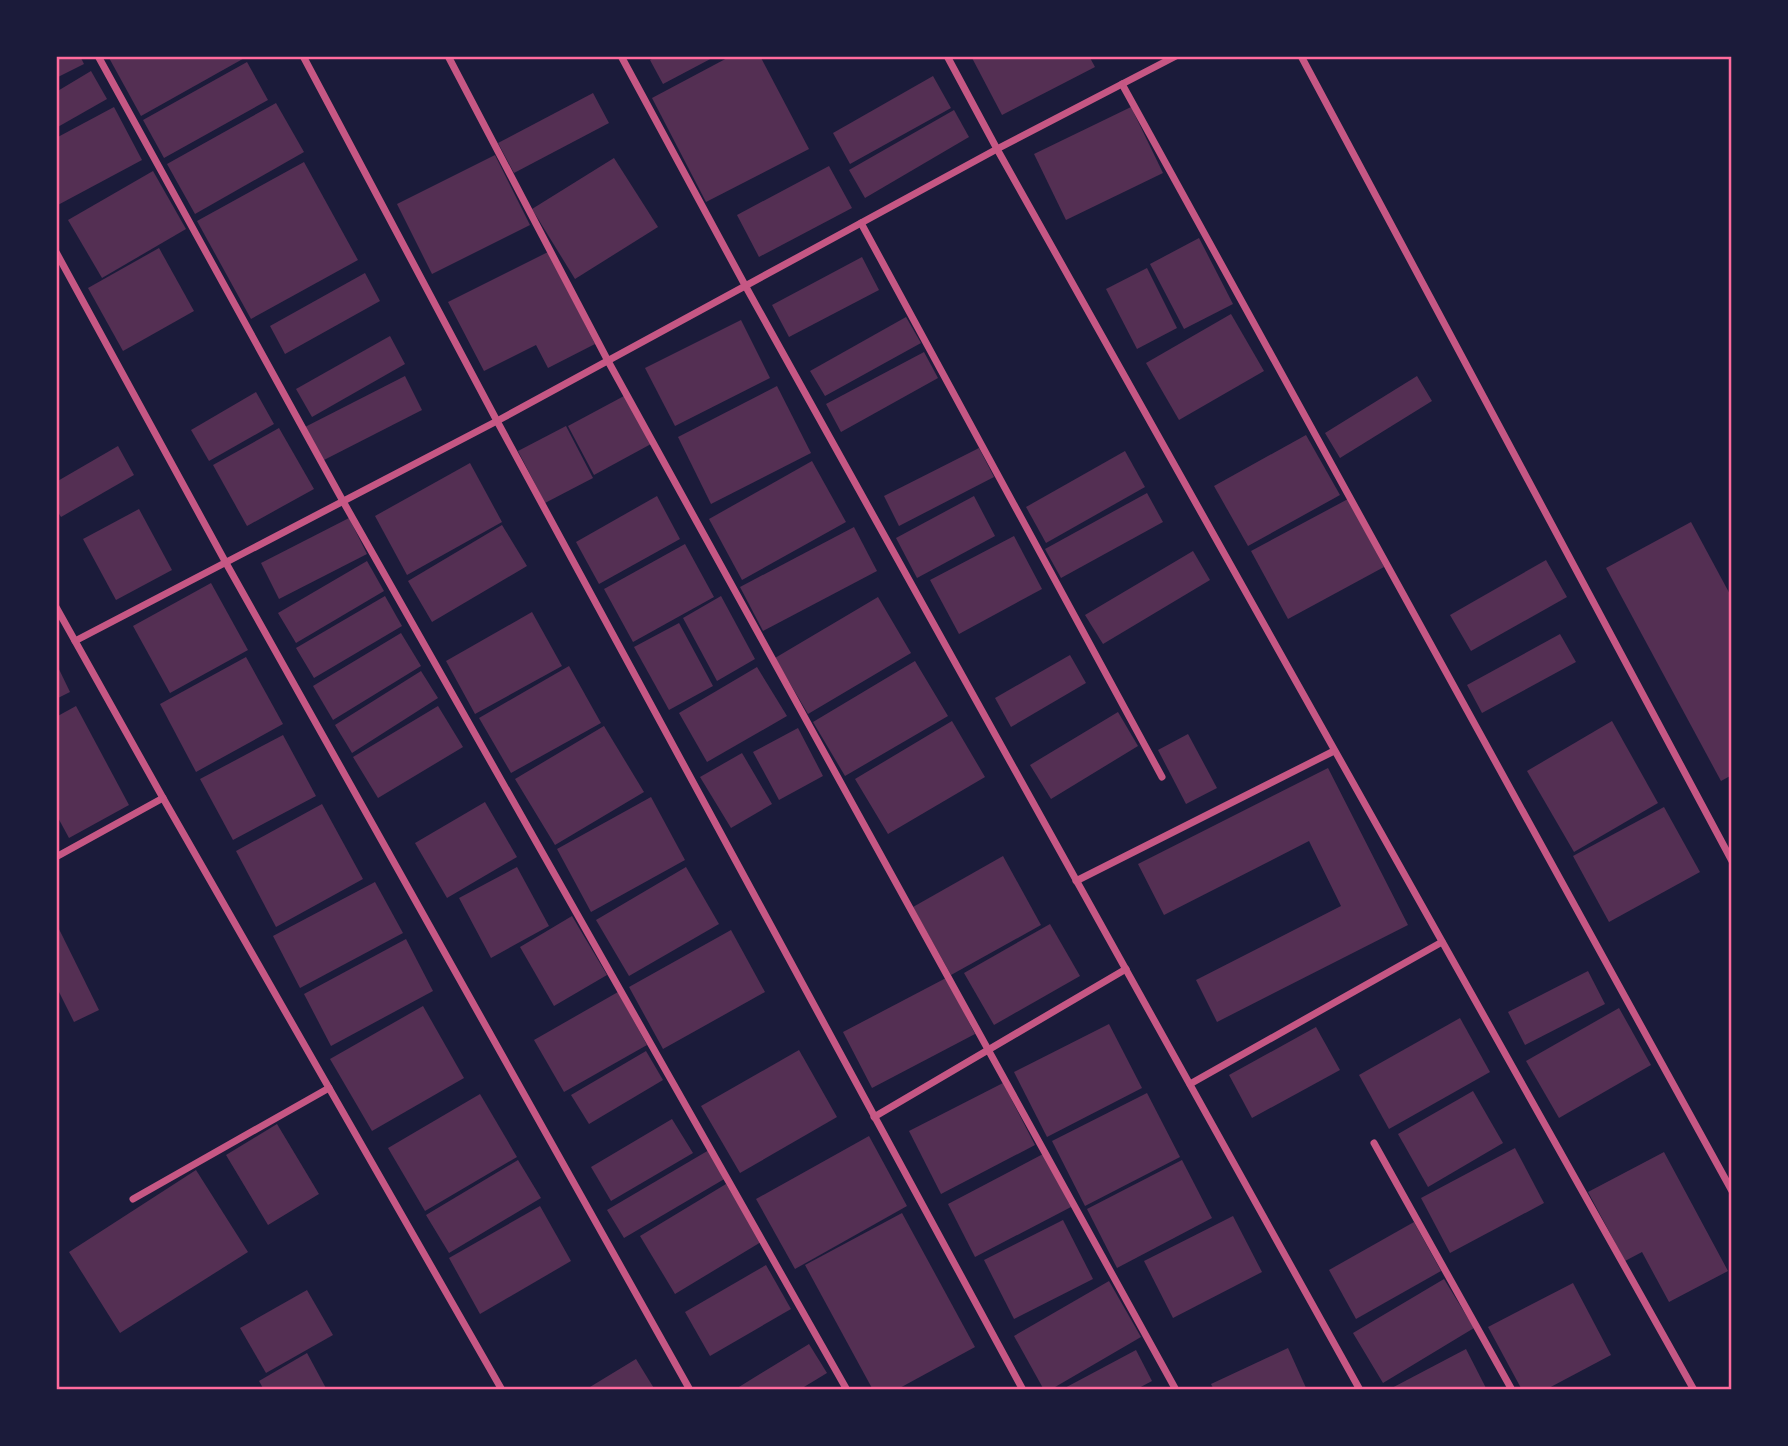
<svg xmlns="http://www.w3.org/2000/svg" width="1788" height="1446" font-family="Overpass,sans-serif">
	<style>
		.building { fill: #542f53 }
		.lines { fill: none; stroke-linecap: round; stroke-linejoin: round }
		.minor { stroke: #c65784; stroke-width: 7 }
		.neatline { fill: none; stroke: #ff6b9d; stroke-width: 2.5 }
	</style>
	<rect width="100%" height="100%" fill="#1b1b3a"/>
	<g class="building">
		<path d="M56,56H80L84,64L56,78Z"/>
		<path d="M108,56H248L141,116Z"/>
		<path d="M657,56H716L663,84L650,60Z"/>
		<path d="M731,56H760L809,149L706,202L652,98Z"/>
		<path d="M971,56H1089L1095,67L1002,115Z"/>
		<path d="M247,62L268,100L164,158L143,120Z"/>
		<path d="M91,71L107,99L56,128V92Z"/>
		<path d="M933,76L951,108L850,164L833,133Z"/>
		<path d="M593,93L609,123L514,173L498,143Z"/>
		<path d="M276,103L304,152L195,214L167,164Z"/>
		<path d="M114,107L142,160L56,206V138Z"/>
		<path d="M1131,107L1163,173L1066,220L1034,154Z"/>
		<path d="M954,110L969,137L865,198L849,170Z"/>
		<path d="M495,155L530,225L432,274L397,204Z"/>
		<path d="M614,158L658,227L575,279L532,209Z"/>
		<path d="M304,162L358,260L251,319L197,221Z"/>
		<path d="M829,166L852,208L759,257L737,215Z"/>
		<path d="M153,171L186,229L102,278L68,220Z"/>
		<path d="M1199,238L1233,304L1184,329L1150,264Z"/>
		<path d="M159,248L194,311L123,351L88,288Z"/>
		<path d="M548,252L595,344L548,368L536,345L484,371L448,302Z"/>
		<path d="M862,257L879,290L789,337L772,305Z"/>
		<path d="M1147,268L1177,328L1137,349L1106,289Z"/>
		<path d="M365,273L380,301L285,354L270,326Z"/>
		<path d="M1231,314L1264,371L1179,420L1146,363Z"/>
		<path d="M906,317L921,343L825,396L810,371Z"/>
		<path d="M741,320L770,378L675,426L645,368Z"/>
		<path d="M390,336L405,364L312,417L296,389Z"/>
		<path d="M924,352L938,378L841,432L826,404Z"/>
		<path d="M405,376L422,410L322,461L305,427Z"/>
		<path d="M1417,376L1432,401L1340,458L1325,433Z"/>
		<path d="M777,386L811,453L711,504L678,437Z"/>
		<path d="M256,392L274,424L209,461L191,430Z"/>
		<path d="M624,396L651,444L594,475L568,426Z"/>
		<path d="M566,426L593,478L545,503L518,451Z"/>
		<path d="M279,428L314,489L247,526L213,465Z"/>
		<path d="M1306,435L1340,495L1248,546L1214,486Z"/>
		<path d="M118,446L134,475L61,517L56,509V482Z"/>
		<path d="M979,448L994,477L899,526L884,496Z"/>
		<path d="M1125,451L1145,487L1046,543L1026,507Z"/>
		<path d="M812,461L846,522L742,580L709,519Z"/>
		<path d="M470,463L502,522L407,575L375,516Z"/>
		<path d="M1147,493L1163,522L1061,578L1045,549Z"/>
		<path d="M657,496L680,539L599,584L576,542Z"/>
		<path d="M974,496L995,536L917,578L896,538Z"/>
		<path d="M1348,499L1384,567L1288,619L1251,551Z"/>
		<path d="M139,509L172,570L116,600L83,539Z"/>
		<path d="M349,518L367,554L279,599L261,563Z"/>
		<path d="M1691,522L1732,598V775L1721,781L1606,568Z"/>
		<path d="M502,525L527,566L432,622L408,581Z"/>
		<path d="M854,527L877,571L763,631L740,587Z"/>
		<path d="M1014,536L1042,589L959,634L930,580Z"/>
		<path d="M685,544L714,597L633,642L604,589Z"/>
		<path d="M1193,551L1210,580L1103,644L1085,615Z"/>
		<path d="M1546,560L1567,597L1471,651L1450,615Z"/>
		<path d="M367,561L384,591L296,643L278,613Z"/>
		<path d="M211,583L248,650L170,693L133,626Z"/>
		<path d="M385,596L402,626L314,678L296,648Z"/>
		<path d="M721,596L755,659L717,681L683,618Z"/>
		<path d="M878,597L911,653L808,714L775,658Z"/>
		<path d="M532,612L562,666L475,714L446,661Z"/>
		<path d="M679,623L713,686L669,710L634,647Z"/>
		<path d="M401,633L421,666L333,720L313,686Z"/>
		<path d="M1560,634L1576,662L1482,713L1467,685Z"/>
		<path d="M1070,655L1086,683L1011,727L995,698Z"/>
		<path d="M246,657L283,724L196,772L160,704Z"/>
		<path d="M915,661L948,716L845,776L813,722Z"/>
		<path d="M56,663L70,692L56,699Z"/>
		<path d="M569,666L601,723L511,773L479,718Z"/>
		<path d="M757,667L787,716L707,762L679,713Z"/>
		<path d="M421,671L438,698L352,753L335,725Z"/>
		<path d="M76,706L129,805L69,838L56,814V717Z"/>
		<path d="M438,706L463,747L378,798L353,757Z"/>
		<path d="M1118,712L1138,746L1051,799L1030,765Z"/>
		<path d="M952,721L985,777L888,834L855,779Z"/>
		<path d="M1612,721L1658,803L1574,852L1527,771Z"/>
		<path d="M604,726L644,792L555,845L515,779Z"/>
		<path d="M798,728L823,776L779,800L753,752Z"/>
		<path d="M1188,734L1217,788L1186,804L1158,750Z"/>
		<path d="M283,735L316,796L233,840L200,779Z"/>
		<path d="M742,753L772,804L731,828L700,777Z"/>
		<path d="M1328,768L1408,925L1217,1022L1196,980L1341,906L1309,841L1164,915L1138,864Z"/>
		<path d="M651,797L685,860L591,912L557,849Z"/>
		<path d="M485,802L517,857L447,898L415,843Z"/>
		<path d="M322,804L363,879L276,927L236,851Z"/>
		<path d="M1664,807L1700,872L1609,922L1573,856Z"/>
		<path d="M1003,856L1041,925L951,975L913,907Z"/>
		<path d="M517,867L549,926L491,958L459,898Z"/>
		<path d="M686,867L719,924L629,976L596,920Z"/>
		<path d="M375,882L403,933L300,988L273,936Z"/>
		<path d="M572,916L607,975L554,1006L520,947Z"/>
		<path d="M56,923L99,1010L74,1022L56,986Z"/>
		<path d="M1050,924L1080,976L994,1025L964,973Z"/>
		<path d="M731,930L765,992L663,1049L629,987Z"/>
		<path d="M406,939L433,991L331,1046L304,994Z"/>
		<path d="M1588,971L1605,1004L1525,1045L1508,1012Z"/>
		<path d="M946,978L975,1034L872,1088L843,1032Z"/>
		<path d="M618,992L647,1045L564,1092L534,1040Z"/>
		<path d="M423,1006L464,1078L372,1131L330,1059Z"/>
		<path d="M1619,1008L1651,1065L1559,1118L1526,1061Z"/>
		<path d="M1460,1018L1490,1072L1389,1129L1359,1075Z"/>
		<path d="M1109,1024L1142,1088L1047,1137L1014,1072Z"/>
		<path d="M1316,1027L1340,1070L1252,1118L1229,1075Z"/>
		<path d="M799,1050L837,1117L740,1173L701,1106Z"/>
		<path d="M646,1051L663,1080L589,1124L571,1095Z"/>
		<path d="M1003,1083L1035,1145L941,1194L909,1131Z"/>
		<path d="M1473,1091L1503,1143L1428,1187L1398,1134Z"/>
		<path d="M1147,1093L1180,1157L1085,1206L1052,1141Z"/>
		<path d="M480,1094L517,1157L425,1211L388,1148Z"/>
		<path d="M672,1119L693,1153L611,1201L591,1167Z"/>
		<path d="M277,1124L319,1194L268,1225L226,1155Z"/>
		<path d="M869,1136L907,1206L795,1269L756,1199Z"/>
		<path d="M1515,1148L1544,1203L1450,1253L1421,1198Z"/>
		<path d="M709,1150L726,1178L624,1238L607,1210Z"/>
		<path d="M1664,1152L1728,1271L1669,1302L1642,1252L1625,1261L1588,1192Z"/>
		<path d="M1043,1154L1071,1207L975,1257L948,1204Z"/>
		<path d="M518,1160L541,1198L449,1253L426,1215Z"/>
		<path d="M1182,1160L1212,1218L1117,1268L1087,1209Z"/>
		<path d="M196,1170L248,1252L120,1333L69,1252Z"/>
		<path d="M726,1184L761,1242L675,1294L640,1236Z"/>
		<path d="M540,1206L571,1261L480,1314L449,1258Z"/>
		<path d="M902,1213L975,1347L896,1390H873L805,1265Z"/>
		<path d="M1233,1216L1262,1272L1173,1318L1144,1261Z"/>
		<path d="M1063,1220L1093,1279L1014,1319L984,1260Z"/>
		<path d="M1414,1222L1441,1271L1356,1319L1329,1270Z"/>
		<path d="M766,1265L791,1309L710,1356L685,1312Z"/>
		<path d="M1444,1279L1474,1328L1383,1383L1353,1333Z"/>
		<path d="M1109,1281L1141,1337L1050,1390H1044L1014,1336Z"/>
		<path d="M1573,1283L1611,1355L1545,1390H1522L1488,1327Z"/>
		<path d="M307,1290L333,1335L266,1373L240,1328Z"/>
		<path d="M809,1344L827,1373L799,1390H734Z"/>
		<path d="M1288,1348L1307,1390H1214L1211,1384Z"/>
		<path d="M1466,1349L1487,1390H1388Z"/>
		<path d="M1136,1350L1152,1381L1135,1390H1061Z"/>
		<path d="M307,1353L327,1390H264L259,1381Z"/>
		<path d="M636,1359L655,1390H585Z"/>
	</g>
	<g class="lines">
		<g class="minor">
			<path d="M98,56L344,503L847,1390"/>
			<path d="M303,56L497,421L1023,1390"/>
			<path d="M448,56L608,361L1176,1390"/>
			<path d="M621,56L746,287L1360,1390"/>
			<path d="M947,56L997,149L1694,1390"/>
			<path d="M1301,56L1732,861"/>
			<path d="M1122,84L1732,1191"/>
			<path d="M861,223L1162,777"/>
			<path d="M56,252L226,563L690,1390"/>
			<path d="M56,607L163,798L502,1390"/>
			<path d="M75,641L497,421L997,149L1176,56"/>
			<path d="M56,857L163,798"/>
			<path d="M1076,881L1334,751"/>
			<path d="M1190,1084L1442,942"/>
			<path d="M874,1117L1126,969"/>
			<path d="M1374,1143L1512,1390"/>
			<path d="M133,1199L329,1088"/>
		</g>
	</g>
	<rect width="1788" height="1446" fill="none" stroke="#1b1b3a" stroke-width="116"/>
	<rect x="58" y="58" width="1672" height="1330" class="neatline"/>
</svg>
